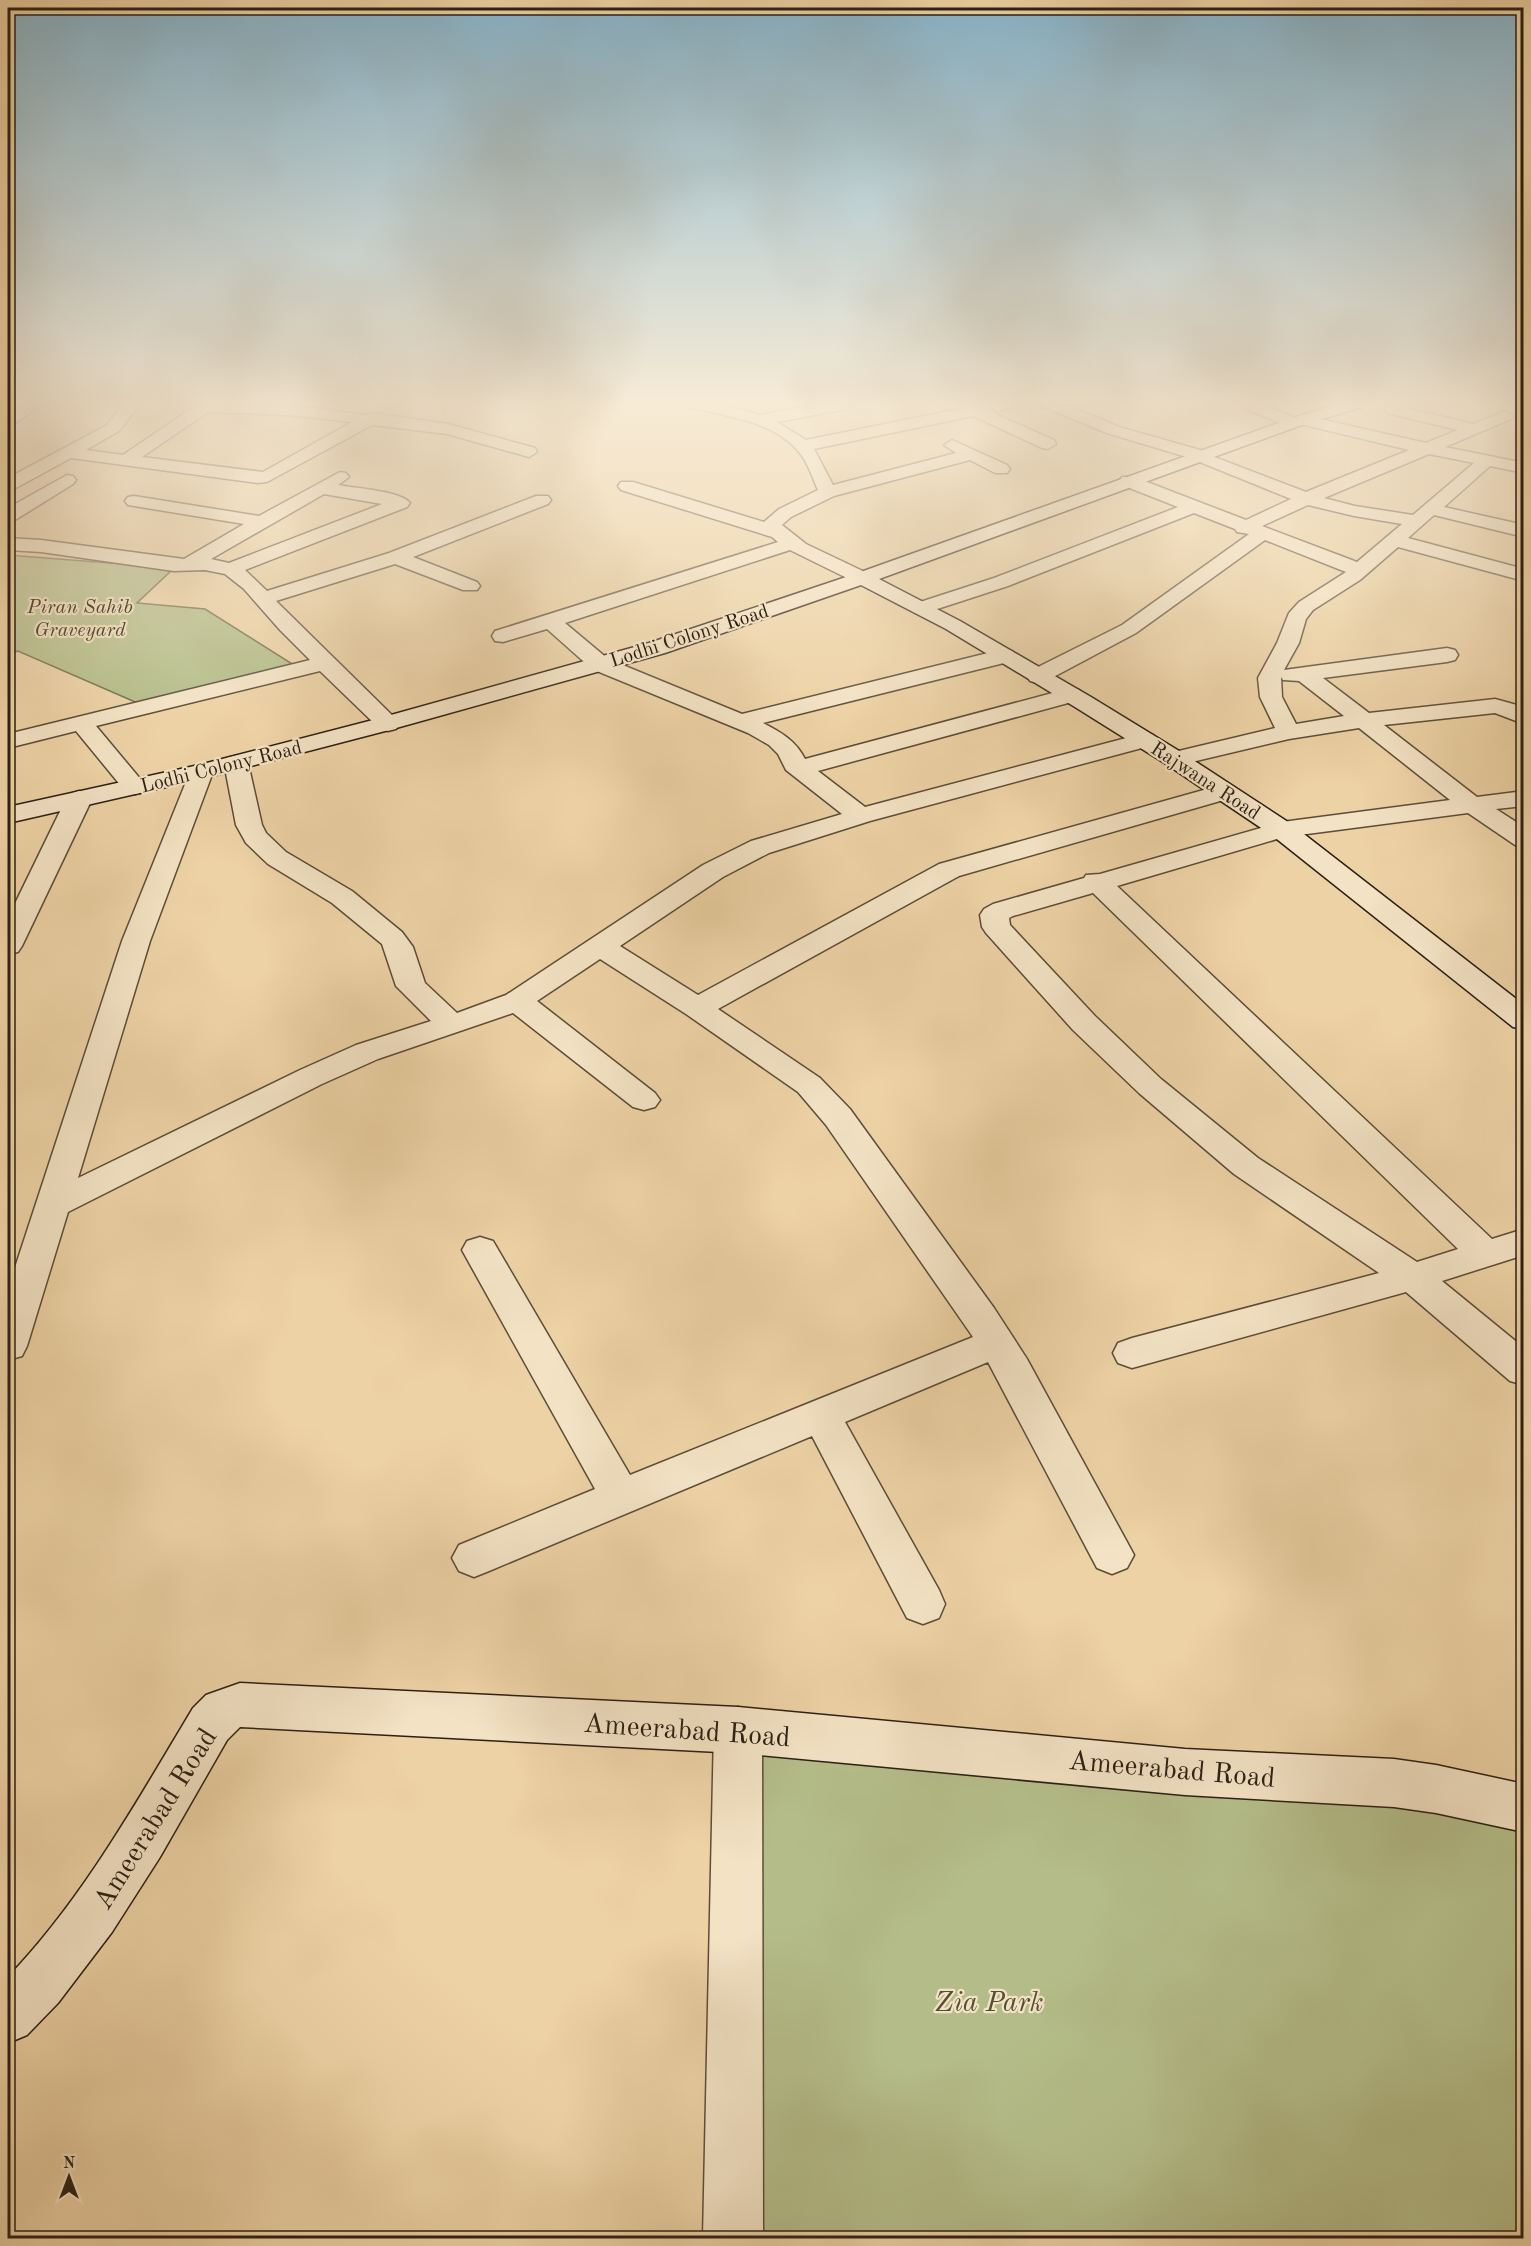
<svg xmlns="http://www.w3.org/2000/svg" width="1531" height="2246" font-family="'Old Standard TT',serif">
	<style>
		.green { fill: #b4bd89; stroke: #706e4e; stroke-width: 1.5 }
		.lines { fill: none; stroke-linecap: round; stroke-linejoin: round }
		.street-casing { stroke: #5c4c38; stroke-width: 3 }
		.secondary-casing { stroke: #2c1f13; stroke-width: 3 }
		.street { fill: #f3e2c4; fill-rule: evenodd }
		.secondary { fill: #f3e2c4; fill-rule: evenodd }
		.labels { text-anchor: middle; stroke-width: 4.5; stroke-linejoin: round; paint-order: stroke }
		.far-park-label { font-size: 20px; font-style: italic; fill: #554e36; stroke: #f3e2c4 }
		.far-street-label { font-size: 20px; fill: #2c1f13; stroke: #f3e2c4 }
		.near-street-label { font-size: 28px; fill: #2c1f13; stroke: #f3e2c4 }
		.near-park-label { font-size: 28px; font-style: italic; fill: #554e36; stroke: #f3e2c4 }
	</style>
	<rect width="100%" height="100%" fill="#edd2a5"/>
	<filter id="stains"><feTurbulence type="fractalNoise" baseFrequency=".00333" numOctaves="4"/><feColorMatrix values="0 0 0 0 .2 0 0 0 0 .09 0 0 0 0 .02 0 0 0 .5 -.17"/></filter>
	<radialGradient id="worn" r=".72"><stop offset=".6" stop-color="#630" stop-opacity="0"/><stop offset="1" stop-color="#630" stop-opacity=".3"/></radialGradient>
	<g class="green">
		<path d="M8,555L174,568L137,603L205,609L297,667L142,705L18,651L8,654Z"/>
		<path d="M750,1741L1421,1801L1523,1821V2238H823L748,2229Z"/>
	</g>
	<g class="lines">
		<defs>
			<g id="street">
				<path d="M23,404H42L14,424L8,426V414Z"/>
				<path d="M124,404H140L119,431L86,450L123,455L198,404L288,405L367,415L372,413L448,424L535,448L537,452L529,457L447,434L372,425L267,482L258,483L71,458L14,489L8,490V478L107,425ZM208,412L288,415L352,422L263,472L142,457Z"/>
				<path d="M687,404H718L760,415L819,404H855L847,409L777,422L806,440L964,408L971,404H1015L1013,407L991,412L1054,440L1056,444L1048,449L1042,448L973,416L814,449L833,485L956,453L944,445L952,440L1007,465L1010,469L1007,473H995L970,460L834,496L791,517L782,525L806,544L869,574L872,578L869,582H855L790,550L565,623L608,659L742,714L1004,649L1012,651L1015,656L1012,661L763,723C781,732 796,741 805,759L1071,688L1079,690L1082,695L1079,700L818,771L865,807L1145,733L1153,735L1157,740L1153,745L870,821L769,853L723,877L620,946L698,995L939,864L1225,784L1234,787L1238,792L1234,797L959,876L718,1009L820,1078L850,1109L994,1308L1027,1359L1127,1542L1134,1555L1127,1568L1112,1574L1097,1568L988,1362L845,1422L939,1590L945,1604L939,1618L923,1624L907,1618L812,1436L489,1571L474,1577L459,1571L452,1558L459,1545L595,1489L462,1250L467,1241L480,1237L493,1241L630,1475L973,1337L826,1125L798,1092L686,1014L600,959L537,1001L655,1093L660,1100L655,1107L644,1110L633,1107L513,1013L378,1059L322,1084L68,1212L27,1346L22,1356L8,1360V1289L122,941L192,767L201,765L210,767L213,772L150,941L78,1178L300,1070L356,1045L431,1021L396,986L382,944L332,903L268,864L246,843L236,825L224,763L227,758L236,756L245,758L248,763L262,825L266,833L286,852L352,891L402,932L413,947L425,983L457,1013L506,995L703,865L751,841L842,814L786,770L778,754L769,745L748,733L592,669L547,629L503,642L495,641L492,636L495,631L778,542L772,537L621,490L618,486L621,482H633L764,522L779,509L818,490C813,479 809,466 802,456C777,421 728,417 689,407Z"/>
				<path d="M1042,404H1064L1119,427L1207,452L1209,455L1306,492L1409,450L1300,424L1293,428L1287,426L1241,407L1239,404H1261L1295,418L1302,415L1426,443L1458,430L1387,413L1385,410L1387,407L1393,405L1473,424L1505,411L1513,416L1511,419L1445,447L1524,463V473L1490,466L1444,507L1524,525V537L1434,515L1408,538L1524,569V581L1398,547L1360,580L1313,610L1306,619L1299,643L1284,670L1447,648L1455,650L1458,655L1455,660L1447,662L1323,678L1369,713L1495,699L1524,707V724L1495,713L1384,725L1477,797L1524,791V806L1496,809L1524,827V847L1515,845L1468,813L1284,837L1117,886L1492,1239L1524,1229V1255L1442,1281L1524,1348V1385L1510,1381L1406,1292L1132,1368L1118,1363L1113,1353L1118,1343L1132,1338L1379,1273L1234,1174L1139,1093L1073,1030L986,933L982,927L980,915L984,909L993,904L1084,878L1086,875L1100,874L1282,822L1450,800L1359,728L1289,739L1175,766L1166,764L1163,759L1166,754L1275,728L1260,697L1258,678L1277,643L1289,613L1299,602L1346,572L1265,540L1136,633L1046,681L1038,683L1030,681L1027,676L1030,671L1122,625L1249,534L1237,532L1235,529L1194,513L1008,586L928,612L921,614L914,612L911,608L914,604L994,578L1178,507L1122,485L1119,481L1122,477H1134L1246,520L1291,499L1190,458L1107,433L1044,407ZM1429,454L1474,463L1413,515L1355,506L1324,498ZM1308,505L1354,516L1402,524L1357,562L1262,526ZM1281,677L1283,680L1299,681L1344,716L1296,724L1282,697ZM1093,893L1458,1249L1417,1262L1258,1158L1161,1079L1095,1016L1010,925L1009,918L1013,916Z"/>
				<path d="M340,472L346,473L349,477L338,485C354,488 401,491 410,503L407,507L245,570L267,591L389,553L536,496H548L551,500L548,504L413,557L477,582L480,586L477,590H463L395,564L276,601L396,719L400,724L396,729L388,731L380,729L320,671L96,726L147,787L144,792L135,794L126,792L76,731L8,748V734L310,660L280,630L244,589L225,574L205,570L174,571L41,552L8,550V538L41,540L184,559L244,524L134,506L128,505L125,501L128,497L134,496L259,516ZM324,494L382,504L229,563L211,559Z"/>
				<path d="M67,475L73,476L76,480L73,484L15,520L8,521V508Z"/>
				<path d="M79,791L88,794L92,799L22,946L18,952L8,954V918L66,799L70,794Z"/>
				<path d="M738,1707L755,1714L762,1730L763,2238H703L714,1730L721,1714Z"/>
			</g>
			<g id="secondary">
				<path d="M1338,404H1364L1362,407L1299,426L879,579L960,621L1091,697L1184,754L1291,824L1524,1005V1029L1513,1027L1273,836L1166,764L1075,707L946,629L861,585L665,653L389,730L201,779L8,823V807L199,765L373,720L649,643L855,574L1287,420Z"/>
				<path d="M240,1683L738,1707L1185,1749L1394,1759L1436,1765L1524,1784V1832L1436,1813L1394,1807L1185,1795L738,1753L240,1727L227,1740L160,1857L112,1932L58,2003L27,2035L8,2043V1977C83,1899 137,1801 193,1708L206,1695Z"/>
			</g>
		</defs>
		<use href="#street" class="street-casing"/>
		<use href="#secondary" class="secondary-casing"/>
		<use href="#street" class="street"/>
		<use href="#secondary" class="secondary"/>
	</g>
	<linearGradient id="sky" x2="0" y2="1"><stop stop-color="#88b6ce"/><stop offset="0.56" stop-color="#f7ebd6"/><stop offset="1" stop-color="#f7ebd6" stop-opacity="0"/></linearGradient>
	<rect width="1531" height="719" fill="url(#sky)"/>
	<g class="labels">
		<g class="far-park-label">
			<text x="80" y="613">Piran Sahib<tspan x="80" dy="23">Graveyard</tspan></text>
		</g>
		<g class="far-street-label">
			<text transform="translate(689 635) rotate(-18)" y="7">Lodhi Colony Road</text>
			<text transform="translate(221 766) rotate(-14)" y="7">Lodhi Colony Road</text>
			<text transform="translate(1206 780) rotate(33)" y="7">Rajwana Road</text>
		</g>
		<g class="near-street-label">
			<text transform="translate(687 1729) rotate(4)" y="10">Ameerabad Road</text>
			<text transform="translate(1172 1768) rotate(5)" y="10">Ameerabad Road</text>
			<text transform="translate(154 1818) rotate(-58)" y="10">Ameerabad Road</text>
		</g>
		<g class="near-park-label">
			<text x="989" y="2011">Zia Park</text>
		</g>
	</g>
	<rect width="1531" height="2246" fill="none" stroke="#edd2a5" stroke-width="30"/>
	<rect x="9" y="9" width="1513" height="2228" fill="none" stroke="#2c1f13" stroke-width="3"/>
	<rect x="15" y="15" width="1501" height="2216" fill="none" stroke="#2c1f13" stroke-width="1.5"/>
	<g transform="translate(69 2177)" stroke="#f3e2c4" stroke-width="4.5" paint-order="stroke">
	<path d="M0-4.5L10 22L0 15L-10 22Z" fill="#2c1f13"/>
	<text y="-9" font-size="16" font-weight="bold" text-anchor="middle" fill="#2c1f13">N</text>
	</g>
	<rect width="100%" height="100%" filter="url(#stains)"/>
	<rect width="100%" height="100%" fill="url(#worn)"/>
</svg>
